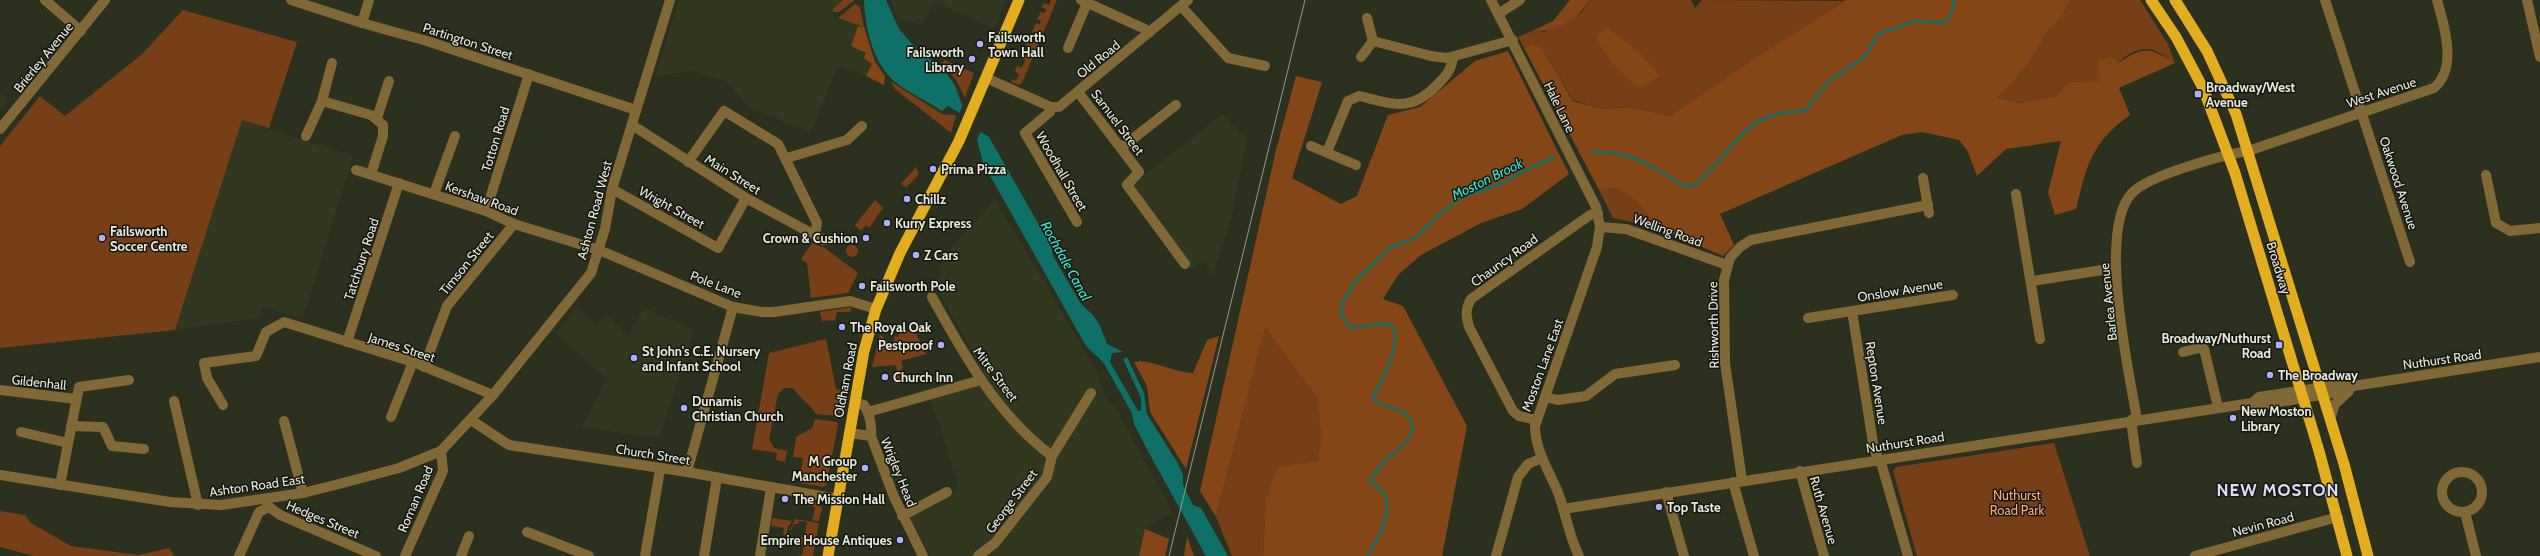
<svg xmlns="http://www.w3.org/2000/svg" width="2540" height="556" font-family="Cabin,sans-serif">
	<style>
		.built { fill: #323820 }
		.green { fill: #773f17 }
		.forest { fill: #854617 }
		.water { fill: #0f7067 }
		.pier { fill: #2c301f }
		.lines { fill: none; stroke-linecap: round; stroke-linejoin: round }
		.stream { stroke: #0f7067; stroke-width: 2.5 }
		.minor { stroke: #806937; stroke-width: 10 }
		.tertiary { stroke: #806937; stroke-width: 10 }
		.trunk { stroke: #e2ae20; stroke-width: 11 }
		.tram { stroke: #96998c; stroke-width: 1 }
		.poi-dot { fill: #aeaefa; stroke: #15170f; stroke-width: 1.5 }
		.labels { text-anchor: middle; stroke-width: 3; stroke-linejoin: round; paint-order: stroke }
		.poi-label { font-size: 13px; font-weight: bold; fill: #e7eadf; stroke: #15170f; text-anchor: start }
		.street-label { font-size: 13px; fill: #e7eadf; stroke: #15170f }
		.park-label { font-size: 13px; fill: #f7ac7d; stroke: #15170f }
		.water-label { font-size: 14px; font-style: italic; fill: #3ce3d2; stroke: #15170f }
		.district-label { font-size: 17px; font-weight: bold; letter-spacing: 1px; fill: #dadbf8; stroke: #15170f }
	</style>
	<rect width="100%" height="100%" fill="#2c301f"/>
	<g class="built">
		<path d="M679,0H842L833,16L858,26L851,46L866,53L872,64L866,76L839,66L810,132L749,108L725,81L692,71L656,76Z"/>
		<path d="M891,0H1006L994,28L934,2L922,25L897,19Z"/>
		<path d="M0,94L6,97L7,102L0,111Z"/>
		<path d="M1222,115L1247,139L1231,219L1213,275L1204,261L1191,269L1130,186Z"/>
		<path d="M242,120L353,156L303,318L264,306L259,318L175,330Z"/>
		<path d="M995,199L1096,370L1108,404L1116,408L1172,512L1145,529L1139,556H930L909,514L958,488L947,446L929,397L980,384H990L935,285L942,273L937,269L955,244Z"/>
		<path d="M577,308L597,325L606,315L628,336L644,308L694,330L659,438L581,427L607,380L556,333Z"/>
	</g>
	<g class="green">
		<path d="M843,0H855L839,12H833V9Z"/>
		<path d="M1051,0H1057L1022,83L1019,85L1011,82L1012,79L1016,81L1019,74L1015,72L1017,66L1022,68L1025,60L1021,58L1023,54L1027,55L1030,48L1026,46L1028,40L1032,42L1036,34L1032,32L1036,23L1040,24L1041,21L1037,19L1041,12L1045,13L1046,9L1042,8L1044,3L1049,5Z"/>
		<path d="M1590,0H1691L1695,8L1702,0L1845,1L1753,59L1670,116L1628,107L1602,109L1573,100L1542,48L1532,44L1524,48L1518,37L1534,30L1544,32L1582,12Z"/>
		<path d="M2070,0H2140L2168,44L2175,63C2168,59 2160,52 2153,50C2132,44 2112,68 2100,81L2070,82L2056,96L2020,103L1998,98L2015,81L2036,52L2046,33L2061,18Z"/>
		<path d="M855,4L860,7L864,27L838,18Z"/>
		<path d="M183,10L297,42L269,128L242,120L175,330L0,348V146L40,96L65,116L141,55Z"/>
		<path d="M944,60L974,73L965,98L956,80L942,64Z"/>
		<path d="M890,81L942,114L956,115L951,133L895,89Z"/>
		<path d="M916,167L919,174L906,188L901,184Z"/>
		<path d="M1617,188L1637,202L1659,228L1613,218L1599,190Z"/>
		<path d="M875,200L883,208L869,228L866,225L861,231L855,225Z"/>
		<path d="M812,243L825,248L858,273L848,293L811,298L807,263L801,259Z"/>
		<circle cx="852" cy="251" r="6"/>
		<path d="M851,307V312H837L835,320L822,321L820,312Z"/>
		<path d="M1265,326L1317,398L1323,435L1318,461L1266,499L1263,556H1232L1216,517Z"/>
		<path d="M901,329L916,334L926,354L901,361L903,368L898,373L902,383L895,384L893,379L897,378L896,365L872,367L880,334L892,346L895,336L898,337Z"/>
		<path d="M826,339L836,389L845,391L840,413L837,416L816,414C809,403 800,399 793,388H784L778,394L769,439L774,448L787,451L785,462L776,460L777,453L752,449L769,353Z"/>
		<path d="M815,419L837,422L838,425L826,486L823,487L799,483L803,458L793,457L796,437L812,428Z"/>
		<path d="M2054,443L2090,556H1917L1893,471L1896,467Z"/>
		<path d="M796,499L819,503L822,508L819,521L810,520L813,519L815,507L796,503L794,517Z"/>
		<path d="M0,511L25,515L31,523L71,546L138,555L170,548L174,556H34L0,547Z"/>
		<path d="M772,518L792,521L788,527L786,535H783L784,528L771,526Z"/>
		<path d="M795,519L819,523L813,556H797L802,555L804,545L800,544L801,537H805L807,522L799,521L798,524H793L792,530H790Z"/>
	</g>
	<g class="forest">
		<path d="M1570,0H1590C1578,18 1556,35 1534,30L1553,21Z"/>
		<path d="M1843,0H2070L2061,18L2046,33L2036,52L2015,81L1998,98L2020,103L2056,96L2069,82L2100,81L2097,61L2111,57L2118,63C2145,46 2148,47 2175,63L2119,88L2130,115C2091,143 2087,165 2076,209L2055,215L2048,192L2061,141L2006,149L1977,176L1967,150L1959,140L1922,132L1902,135L1720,214L1734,245L1723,256L1659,228L1637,202L1617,188L1599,190L1524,48L1532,44L1542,48L1573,101L1602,109L1628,107L1670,116L1753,59L1845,1Z"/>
		<path d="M858,26L864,27L875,62L885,76L884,85L866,76L872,64L864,58L866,53L851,46Z"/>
		<path d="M1607,27L1641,55L1660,76L1640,88C1622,74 1605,57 1595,36Z"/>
		<path d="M1508,51L1569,174L1522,209L1481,223L1421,255L1398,275L1383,299L1403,306L1467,426L1442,556H1263L1266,499L1277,468L1318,461L1322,435L1317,398L1265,327L1216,517L1200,491L1276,150L1296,76L1322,82L1292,178L1341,204L1357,196L1388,115L1420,107L1475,61Z"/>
		<path d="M1219,336L1186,469L1150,412L1147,386L1134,362C1149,358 1173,373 1193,373L1207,340Z"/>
		<path d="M1145,529L1169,539L1165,556H1139Z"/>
		<path d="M1187,537L1194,556H1184Z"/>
	</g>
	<path class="water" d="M864,0H886L899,29L914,46L944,70L955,85L962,105L981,132L989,137L1051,246L1053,256L1081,304L1093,315L1100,326L1107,344L1123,352L1112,353L1110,362L1138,411H1141V398L1123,359L1127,357L1144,393L1147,414L1177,462L1183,474V485L1193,505L1201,508L1228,556H1206L1149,453L1134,424L1132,413L1103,362L1086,346L983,163L977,140L958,112L948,106L942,111C927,101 909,93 895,82C873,63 865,28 864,0Z"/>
	<path class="pier" d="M964,102L982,128L976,142L958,116Z"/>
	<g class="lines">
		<g class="stream">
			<path d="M1592,152C1621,151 1637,158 1663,173C1674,179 1679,186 1693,186C1720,167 1736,130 1767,117C1781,112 1793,113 1806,110L1829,81L1865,57L1878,34L1915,21L1944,23L1951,15L1955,0"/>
			<path d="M1367,556C1377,543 1394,510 1384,494C1381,489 1375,485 1370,481C1375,472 1380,466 1387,459C1398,449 1424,433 1407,415C1401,409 1384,406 1376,402L1373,397C1383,377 1398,351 1395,329L1387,323L1351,328L1341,315L1342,303L1356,280L1391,247L1415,238L1448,207L1467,195L1501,184L1536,165L1554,158"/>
		</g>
		<g class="minor">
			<path d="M45,0L81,31"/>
			<path d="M291,0L362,23L427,41L636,110"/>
			<path d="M1081,0L1145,29L1149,33"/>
			<path d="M2325,0L2410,262"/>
			<path d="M2527,0L2540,57"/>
			<path d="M1181,6L1228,58L1265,66"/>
			<path d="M1498,14L1520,0"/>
			<path d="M362,23L369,0"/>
			<path d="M1373,41L1431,56L1447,58L1513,40"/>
			<path d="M1068,48L1087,3"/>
			<path d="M1361,57L1373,41L1367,18"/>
			<path d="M986,78L1051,107H1059L1188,0"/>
			<path d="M1078,92L1139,172L1127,185L1185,264"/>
			<path d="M322,101L371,115L383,125V136L371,174"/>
			<path d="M1051,107L1050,112L1025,133L1077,222"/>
			<path d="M377,118L389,81"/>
			<path d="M632,125L746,198L824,240"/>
			<path d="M0,129L105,0"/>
			<path d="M306,136L322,101L332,63"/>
			<path d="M1311,146L1356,165"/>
			<path d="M1121,148L1176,105"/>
			<path d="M1327,152L1348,101L1359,96C1393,104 1411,113 1438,84C1447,75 1451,70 1453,58"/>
			<path d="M787,158L847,140L862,126"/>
			<path d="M688,162L724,111L778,144L817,223L815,235"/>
			<path d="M356,170L486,211L514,224L599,250L733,307L762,312H774L850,301L876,309"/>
			<path d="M2486,175L2496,223L2510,231L2540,228"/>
			<path d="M1923,178L1929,213"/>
			<path d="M612,189L718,248L746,198"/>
			<path d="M434,194L455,136"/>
			<path d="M2016,194L2040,339"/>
			<path d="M486,211L529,74"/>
			<path d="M1600,227L1626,229L1727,265"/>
			<path d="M2032,281L2115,268"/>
			<path d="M932,297C964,355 998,416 1052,456"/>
			<path d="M1852,311L1874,449L1882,466L1908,556"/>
			<path d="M1808,318L1953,295"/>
			<path d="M347,342L399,183"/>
			<path d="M2183,352L2199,348L2204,349L2218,407"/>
			<path d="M424,367L447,306L514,224"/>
			<path d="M0,390L76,399"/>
			<path d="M1545,397L1558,400L1586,396L1615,374L1675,365"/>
			<path d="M174,401L198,505"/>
			<path d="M855,403L864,405C870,415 872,425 871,436L894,497L923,556"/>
			<path d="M223,405L207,378L204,363L256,356L266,332L284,322L413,362L493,395"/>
			<path d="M868,412L981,380"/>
			<path d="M391,417L413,362"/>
			<path d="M2137,419C2129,372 2097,230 2132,193C2149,175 2223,155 2248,151L2434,88C2458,68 2444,25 2437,0"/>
			<path d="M471,420L509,445L687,472L838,499"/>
			<path d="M1536,420L1519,416L1513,411L1469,327C1466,315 1465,310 1471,299L1590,215L1598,213"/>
			<path d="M2131,420L2137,463"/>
			<path d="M284,421L303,493"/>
			<path d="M71,426L103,427L112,446L144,449"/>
			<path d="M21,432L68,443"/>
			<path d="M849,433L871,436"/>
			<path d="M1800,471L1824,556"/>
			<circle cx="2462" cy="492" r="20"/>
			<path d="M687,472L733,307"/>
			<path d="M1742,480L1725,363L1724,280L1730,258L1740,247L1751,240L1928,205"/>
			<path d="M1733,482L1754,556"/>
			<path d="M60,485L79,387L129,380"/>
			<path d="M1666,492L1684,556"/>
			<path d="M265,499L269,507L280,515L376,556"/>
			<path d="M2465,512L2476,556"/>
			<path d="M902,516L947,492"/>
			<path d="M527,532L589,556"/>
			<path d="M239,556L259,512L269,507"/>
			<path d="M461,556L469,536"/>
			<path d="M645,556L660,470"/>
			<path d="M704,556L717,478"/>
			<path d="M760,556L771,488"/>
			<path d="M978,556L995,543L1047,477L1052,456L1091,393"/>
			<path d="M1496,556L1518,477L1528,464L1542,458"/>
			<path d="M2195,556L2338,517"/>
		</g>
		<g class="tertiary">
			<path d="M1491,0L1596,207L1600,227L1597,247L1535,426C1535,451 1550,472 1559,495C1566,515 1569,536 1579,556"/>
			<path d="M2252,403L2259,397L2337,385L2347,387L2540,357"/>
			<path d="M2330,419L2335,404L2349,391"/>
			<path d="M0,475L170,502L221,505L303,493L343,483L399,468L441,451L493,395L591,273L605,229L612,189L670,0"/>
			<path d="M1563,509L2252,403L2261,405L2339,392L2347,387"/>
			<path d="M405,556L443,471L441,451"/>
		</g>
		<g class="trunk">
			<path d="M2151,0L2176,37L2203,88L2235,173L2319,451L2347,556"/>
			<path d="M2175,0L2207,51L2236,114L2344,464L2368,556"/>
			<path d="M828,556L864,351L876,309L900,253L959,141L1019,0"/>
		</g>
		<path class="tram" d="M1169,556L1305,0"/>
	</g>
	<g class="poi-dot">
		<circle cx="980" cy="44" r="4"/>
		<circle cx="972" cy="59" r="4"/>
		<rect x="2194" y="90" width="8" height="8" rx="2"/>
		<circle cx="933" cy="169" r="4"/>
		<circle cx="907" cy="199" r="4"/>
		<circle cx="887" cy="223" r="4"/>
		<circle cx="102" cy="238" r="4"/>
		<circle cx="866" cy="238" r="4"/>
		<circle cx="916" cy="255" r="4"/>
		<circle cx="862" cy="286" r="4"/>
		<circle cx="842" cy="327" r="4"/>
		<circle cx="941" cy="345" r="4"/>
		<rect x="2275" y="341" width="8" height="8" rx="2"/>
		<circle cx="634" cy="358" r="4"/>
		<circle cx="2270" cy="375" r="4"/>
		<circle cx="885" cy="377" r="4"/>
		<circle cx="684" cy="408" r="4"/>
		<circle cx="2233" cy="418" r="4"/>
		<circle cx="865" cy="468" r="4"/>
		<circle cx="785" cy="499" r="4"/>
		<circle cx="1659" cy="507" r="4"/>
		<circle cx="900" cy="540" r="4"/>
	</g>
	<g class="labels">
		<g class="poi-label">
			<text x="988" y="42">Failsworth<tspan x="988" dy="15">Town Hall</tspan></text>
			<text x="964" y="57" text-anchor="end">Failsworth<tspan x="964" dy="15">Library</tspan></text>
			<text x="2206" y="92">Broadway/West<tspan x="2206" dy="15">Avenue</tspan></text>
			<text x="941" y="174">Prima Pizza</text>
			<text x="915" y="204">Chillz</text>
			<text x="895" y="228">Kurry Express</text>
			<text x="110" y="236">Failsworth<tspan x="110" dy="15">Soccer Centre</tspan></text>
			<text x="858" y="243" text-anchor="end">Crown &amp; Cushion</text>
			<text x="924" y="260">Z Cars</text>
			<text x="870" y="291">Failsworth Pole</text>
			<text x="850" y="332">The Royal Oak</text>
			<text x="2271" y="343" text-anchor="end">Broadway/Nuthurst<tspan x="2271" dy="15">Road</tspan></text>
			<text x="933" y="350" text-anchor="end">Pestproof</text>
			<text x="642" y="356">St John's C.E. Nursery<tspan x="642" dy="15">and Infant School</tspan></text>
			<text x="2278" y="380">The Broadway</text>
			<text x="893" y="382">Church Inn</text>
			<text x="692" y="406">Dunamis<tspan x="692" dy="15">Christian Church</tspan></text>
			<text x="2241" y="416">New Moston<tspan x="2241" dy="15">Library</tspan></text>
			<text x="857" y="466" text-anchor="end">M Group<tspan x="857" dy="15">Manchester</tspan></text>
			<text x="793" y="504">The Mission Hall</text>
			<text x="1667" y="512">Top Taste</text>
			<text x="892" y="545" text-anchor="end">Empire House Antiques</text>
		</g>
		<g class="street-label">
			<text transform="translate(468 41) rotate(18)" y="5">Partington Street</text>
			<text transform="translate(43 57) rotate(-51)" y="5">Brierley Avenue</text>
			<text transform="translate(1098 59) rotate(-39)" y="5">Old Road</text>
			<text transform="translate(2381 92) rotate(-18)" y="5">West Avenue</text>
			<text transform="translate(1560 107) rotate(64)" y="5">Hale Lane</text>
			<text transform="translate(1118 122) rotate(53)" y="5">Samuel Street</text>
			<text transform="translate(495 139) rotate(-73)" y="5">Totton Road</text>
			<text transform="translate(1062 171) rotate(60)" y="5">Woodhall Street</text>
			<text transform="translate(733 174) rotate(32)" y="5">Main Street</text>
			<text transform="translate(2399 183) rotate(72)" y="5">Oakwood Avenue</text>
			<text transform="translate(482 198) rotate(20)" y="5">Kershaw Road</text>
			<text transform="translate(672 207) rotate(29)" y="5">Wright Street</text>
			<text transform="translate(594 210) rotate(-75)" y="5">Ashton Road West</text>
			<text transform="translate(1668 230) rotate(20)" y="5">Welling Road</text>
			<text transform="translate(361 259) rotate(-72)" y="5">Tatchbury Road</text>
			<text transform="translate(1504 260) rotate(-36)" y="5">Chauncy Road</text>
			<text transform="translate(466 263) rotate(-51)" y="5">Timson Street</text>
			<text transform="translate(2279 268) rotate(73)" y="5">Broadway</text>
			<text transform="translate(716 284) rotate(21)" y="5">Pole Lane</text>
			<text transform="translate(1900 290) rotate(-9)" y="5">Onslow Avenue</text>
			<text transform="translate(2108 302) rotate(-96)" y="5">Barlea Avenue</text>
			<text transform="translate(1713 325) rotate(-91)" y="5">Rishworth Drive</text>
			<text transform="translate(402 347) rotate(18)" y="5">James Street</text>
			<text transform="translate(2442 359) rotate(-8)" y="5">Nuthurst Road</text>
			<text transform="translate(1542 365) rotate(-70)" y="5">Moston Lane East</text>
			<text transform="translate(996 374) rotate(53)" y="5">Mitre Street</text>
			<text transform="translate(845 380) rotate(-79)" y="5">Oldham Road</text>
			<text transform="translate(39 382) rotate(6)" y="5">Gildenhall</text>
			<text transform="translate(1877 383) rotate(81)" y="5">Repton Avenue</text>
			<text transform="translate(1905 442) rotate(-9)" y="5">Nuthurst Road</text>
			<text transform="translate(653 454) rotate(9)" y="5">Church Street</text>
			<text transform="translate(899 472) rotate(68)" y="5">Wrigley Head</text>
			<text transform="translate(257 485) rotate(-8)" y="5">Ashton Road East</text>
			<text transform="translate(415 499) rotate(-67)" y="5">Roman Road</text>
			<text transform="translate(1011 501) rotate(-53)" y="5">George Street</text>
			<text transform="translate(1824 510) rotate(74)" y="5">Ruth Avenue</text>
			<text transform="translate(323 519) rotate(23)" y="5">Hedges Street</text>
			<text transform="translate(2263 524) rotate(-15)" y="5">Nevin Road</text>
		</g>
		<g class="park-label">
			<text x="2017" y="500">Nuthurst<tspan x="2017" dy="15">Road Park</tspan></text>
		</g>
		<g class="water-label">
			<text transform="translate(1487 179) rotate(-26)" y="5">Moston Brook</text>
			<text transform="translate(1066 261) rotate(61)" y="5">Rochdale Canal</text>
		</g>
		<g class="district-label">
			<text x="2278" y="496">NEW MOSTON</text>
		</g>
	</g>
</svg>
